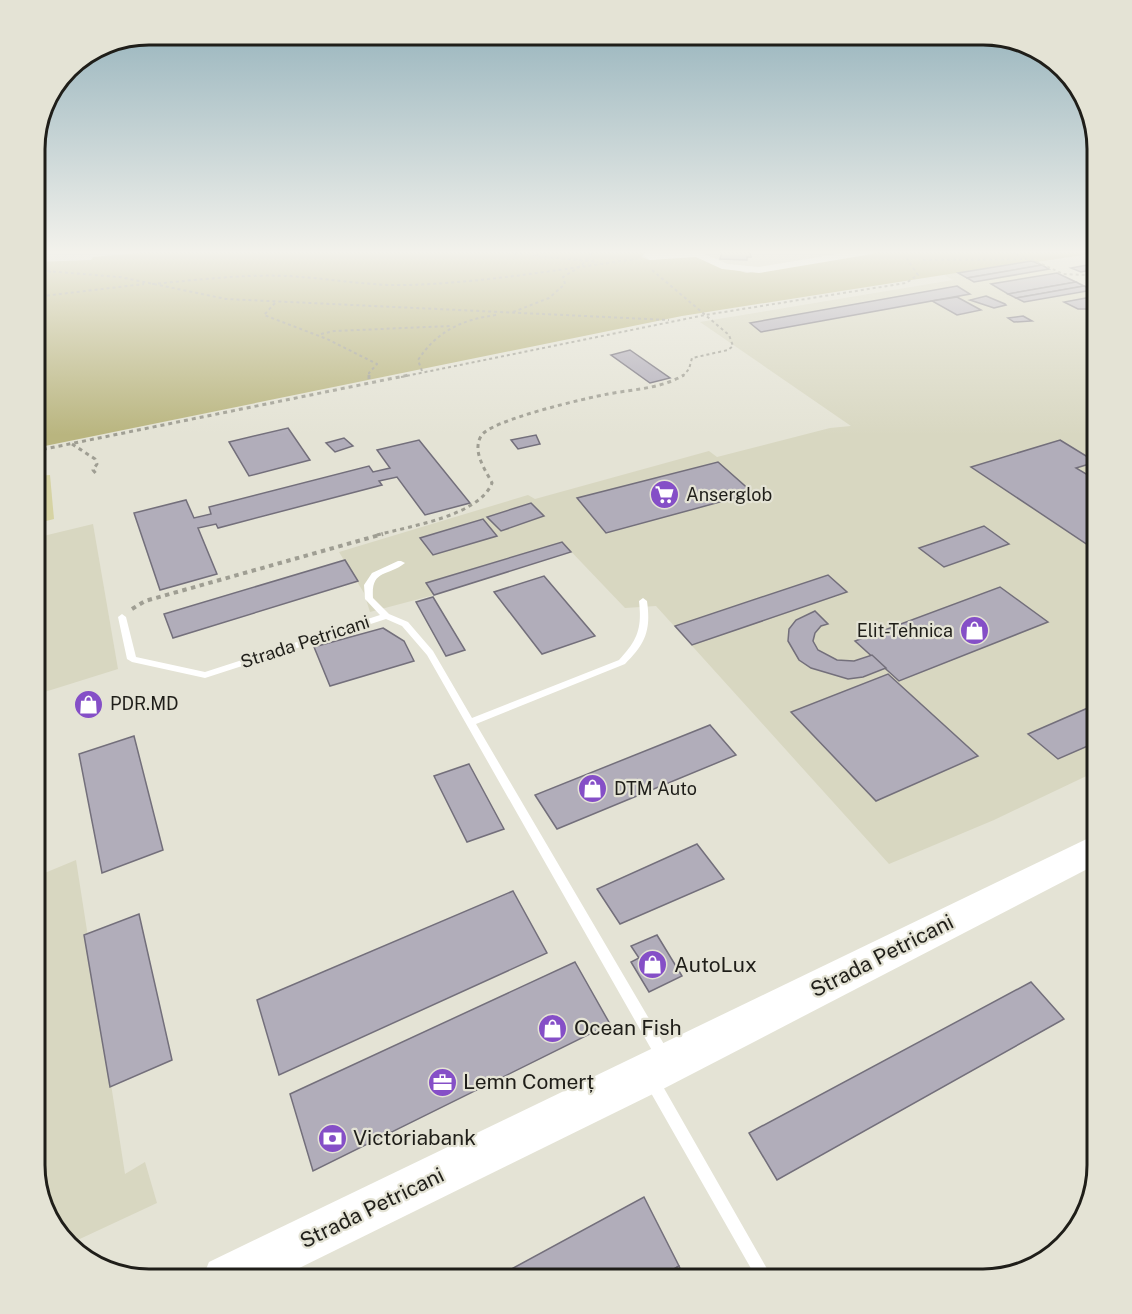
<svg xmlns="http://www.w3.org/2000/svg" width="1132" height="1314" font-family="'Public Sans',sans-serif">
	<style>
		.built { fill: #d8d7c1 }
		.green { fill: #d6d3a3 }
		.forest { fill: #b9b57f }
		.building { fill: #b1adba; stroke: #736f7b; stroke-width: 1.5 }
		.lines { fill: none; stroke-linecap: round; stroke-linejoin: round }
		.path-far2 { stroke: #9f9e93; stroke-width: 2; stroke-dasharray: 3 3; stroke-linecap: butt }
		.path-far1 { stroke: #9f9e93; stroke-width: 3; stroke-dasharray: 4 4; stroke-linecap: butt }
		.path { stroke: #9f9e93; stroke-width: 4; stroke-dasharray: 4.5 4.5; stroke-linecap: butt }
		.service { fill: #fff; fill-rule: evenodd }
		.minor { fill: #fff; fill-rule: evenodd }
		.primary { fill: #fff; fill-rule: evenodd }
		.labels { text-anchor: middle; stroke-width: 4.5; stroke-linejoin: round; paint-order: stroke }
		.poi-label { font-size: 18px; fill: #1f1e19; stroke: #e4e3d5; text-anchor: start }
		.street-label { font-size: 18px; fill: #1f1e19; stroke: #e4e3d5 }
		.near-street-label { font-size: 21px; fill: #1f1e19; stroke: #e4e3d5 }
		.near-poi-label { font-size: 21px; fill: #1f1e19; stroke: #e4e3d5; text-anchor: start }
		.rim { fill: none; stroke: #1f1e19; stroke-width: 3 }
	</style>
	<rect width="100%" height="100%" fill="#e4e3d5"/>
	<g class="built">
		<path d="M1032,261L1097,292V771L994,820L889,864L656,606L625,608L562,542L427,583L434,595L370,612L364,593L339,552L528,495L535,499L709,451L717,457L830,428L851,426L700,322L953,280L943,274Z"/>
		<path d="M93,524L118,669L35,695V538Z"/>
		<path d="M76,860L125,1174L145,1162L157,1203L69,1244L58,1234L35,1165V877Z"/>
	</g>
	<path class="green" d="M50,475L54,519L35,524V476Z"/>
	<path class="forest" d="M160,251H648L641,257L649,260L692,255L713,264L747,273L873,251H1097V253L1036,262L1032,261L682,316L35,448V262L91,260L93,257Z"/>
	<g class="building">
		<path d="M722,251H750L751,257H747V260L720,259Z"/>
		<path d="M1032,261L1042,265L967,278L958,273Z"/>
		<path d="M1042,265L1049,269L974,282L967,278Z"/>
		<path d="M1087,265L1096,269L1081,272L1071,268Z"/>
		<path d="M1057,273L1076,282L1008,294L991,284Z"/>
		<path d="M1076,282L1084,286L1016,298L1008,294Z"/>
		<path d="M957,286L970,294L761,332L750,323Z"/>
		<path d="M1084,286L1093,290L1024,302L1016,298Z"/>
		<path d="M986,296L1005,304L1006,305L994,308L970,300Z"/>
		<path d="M1097,296V308L1093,309H1078L1064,302Z"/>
		<path d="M957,297L981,310L957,315L932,301Z"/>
		<path d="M1023,316L1032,321L1014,322L1008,318Z"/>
		<path d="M630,350L670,378L650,383L611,355Z"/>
		<path d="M288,428L310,460L249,476L229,442Z"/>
		<path d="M536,435L540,444L518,449L511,440Z"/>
		<path d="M344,438L353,446L335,452L326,443Z"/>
		<path d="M419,440L470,503L425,515L397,477L379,481L382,485L218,528L216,524L198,528L217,574L160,590L134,513L186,500L194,518L211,514L209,507L369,466L373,472L390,468L377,450Z"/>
		<path d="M1060,440L1096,462L1076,468L1086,474L1097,470V551L971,467Z"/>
		<path d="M718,462L753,493L606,533L577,498Z"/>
		<path d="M531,503L544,516L501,531L487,517Z"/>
		<path d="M483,519L497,536L433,555L420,538Z"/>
		<path d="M984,526L1009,544L944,567L919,548Z"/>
		<path d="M562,542L571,552L434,595L426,583Z"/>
		<path d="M345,560L358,581L173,638L164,614Z"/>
		<path d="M828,575L847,592L692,645L675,626Z"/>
		<path d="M544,576L595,636L542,654L494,592Z"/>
		<path d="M1000,587L1048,622L899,681L855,641Z"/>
		<path d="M433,597L465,650L446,656L416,602Z"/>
		<path d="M815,611L828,624L821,626L815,633L813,641L818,650L837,660L854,661L872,655L886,668L863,677L848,679L811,668L799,660L788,641L789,629L796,620Z"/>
		<path d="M383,628L404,641L414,661L330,686L314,647Z"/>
		<path d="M888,674L978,756L876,801L791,712Z"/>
		<path d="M1097,704V742L1058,759L1028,734Z"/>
		<path d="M710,725L736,755L557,829L535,795Z"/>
		<path d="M134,736L163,850L102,873L79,754Z"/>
		<path d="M469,764L504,829L467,842L434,776Z"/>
		<path d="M697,844L724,879L620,924L597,889Z"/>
		<path d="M513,891L547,953L279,1075L257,1000Z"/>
		<path d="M139,914L172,1060L110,1087L84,935Z"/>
		<path d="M657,935L682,976L649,992L631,962L639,958L631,946Z"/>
		<path d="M575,962L610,1024L313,1171L290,1094Z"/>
		<path d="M1031,982L1064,1019L777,1180L749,1133Z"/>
		<path d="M644,1197L679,1266L657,1279H493Z"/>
		<path d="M679,1266L685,1279H657Z"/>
	</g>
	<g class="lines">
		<g class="path-far2">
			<path d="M490,251L598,262"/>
			<path d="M1005,251L1024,257"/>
			<path d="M535,256L548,251"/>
			<path d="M923,260L1031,259L1063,274L1086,275"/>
			<path d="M35,270L120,277L226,299L669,320"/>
			<path d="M652,270L729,335L733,346L728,350L692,358L689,369L682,377"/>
			<path d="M35,284L51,271"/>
			<path d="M152,284C197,280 243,274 288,276C328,278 366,286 406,285C483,283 561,269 637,259"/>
			<path d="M35,297L144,284"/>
			<path d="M275,303L264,315L327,339L377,364L369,373V377"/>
			<path d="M513,312L549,298L565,284L563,277L581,266L593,251"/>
			<path d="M321,334L334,331L451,326"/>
			<path d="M422,371L418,360C437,331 463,319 497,315"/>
			<path d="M401,377L705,315L906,283L918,275L906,257"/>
		</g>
		<g class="path-far1">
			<path d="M369,375V382"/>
			<path d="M72,444L95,459L97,464L93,470L98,476"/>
			<path d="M35,451L409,375"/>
			<path d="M377,535C410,526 479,516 492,483C485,469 472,452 481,436C490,420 587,398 608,394C634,389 660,389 684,375"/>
		</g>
		<path class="path" d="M132,609L145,601L383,534"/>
		<g class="service">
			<path d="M398,561H401L405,563C387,577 371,569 373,598L389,614L408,622L433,651L472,718L619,660C638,640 642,628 639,601L643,598L647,601C651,630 646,643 625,664L476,724L668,1051L670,1056L668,1061L663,1062L658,1061L427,655L402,626L386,619L205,678L132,662L127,659L118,617L122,614L126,617L136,657L205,672L380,615L365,599L364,585L372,573Z"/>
			<path d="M652,1074L657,1076L770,1274L773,1279H757L647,1086L645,1081L647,1076Z"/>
		</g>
		<path class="minor" d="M647,251H658L656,254L697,251L728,264L759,267L855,251H877L872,254L759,273L722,269L696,257L650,260L643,255Z"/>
		<path class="primary" d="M1097,834V864L663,1089L277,1279H202L209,1262Z"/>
	</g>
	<linearGradient id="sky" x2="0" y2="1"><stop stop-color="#90afb9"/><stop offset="0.58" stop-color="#f3f2ec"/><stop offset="1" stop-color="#f3f2ec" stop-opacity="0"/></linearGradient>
	<rect width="1132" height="435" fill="url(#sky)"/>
	<defs>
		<symbol id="supermarket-disc" viewBox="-11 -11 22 22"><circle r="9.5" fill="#854fc7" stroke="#e4e3d5"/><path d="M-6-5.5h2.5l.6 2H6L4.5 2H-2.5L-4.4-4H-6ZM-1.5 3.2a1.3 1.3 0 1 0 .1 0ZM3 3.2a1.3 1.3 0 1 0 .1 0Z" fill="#fff"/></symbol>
		<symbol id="shop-disc" viewBox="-11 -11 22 22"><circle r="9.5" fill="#854fc7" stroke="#e4e3d5"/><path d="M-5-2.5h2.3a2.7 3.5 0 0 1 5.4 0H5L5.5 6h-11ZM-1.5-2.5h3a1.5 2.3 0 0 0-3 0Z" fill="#fff"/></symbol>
		<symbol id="office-disc" viewBox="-11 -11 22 22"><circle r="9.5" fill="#854fc7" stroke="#e4e3d5"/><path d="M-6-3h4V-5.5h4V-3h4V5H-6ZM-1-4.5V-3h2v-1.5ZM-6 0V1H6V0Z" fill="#fff"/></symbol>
		<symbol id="bank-disc" viewBox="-11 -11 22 22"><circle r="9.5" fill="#854fc7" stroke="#e4e3d5"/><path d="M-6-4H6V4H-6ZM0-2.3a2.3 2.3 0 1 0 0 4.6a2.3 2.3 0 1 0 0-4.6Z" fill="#fff"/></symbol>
	</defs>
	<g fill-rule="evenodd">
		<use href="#supermarket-disc" x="648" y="478" width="33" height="33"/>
		<use href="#shop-disc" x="958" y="614" width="33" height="33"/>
		<use href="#shop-disc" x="72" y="688" width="33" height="33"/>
		<use href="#shop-disc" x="576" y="772" width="33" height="33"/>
		<use href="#shop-disc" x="636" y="948" width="33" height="33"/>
		<use href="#shop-disc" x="536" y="1012" width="33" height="33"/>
		<use href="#office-disc" x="426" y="1066" width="33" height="33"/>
		<use href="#bank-disc" x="316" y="1122" width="33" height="33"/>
	</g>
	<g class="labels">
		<g class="poi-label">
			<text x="686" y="501">Anserglob</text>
			<text x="953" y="637" text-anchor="end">Elit-Tehnica</text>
			<text x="110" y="710">PDR.MD</text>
			<text x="614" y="795">DTM Auto</text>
		</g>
		<g class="street-label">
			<text transform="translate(305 642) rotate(-18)" y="6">Strada Petricani</text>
		</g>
		<g class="near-street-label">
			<text transform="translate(882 956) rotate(-27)" y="7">Strada Petricani</text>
			<text transform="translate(372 1208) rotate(-26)" y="7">Strada Petricani</text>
		</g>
		<g class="near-poi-label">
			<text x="674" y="972">AutoLux</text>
			<text x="574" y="1035">Ocean Fish</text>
			<text x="463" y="1089">Lemn Comerț</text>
			<text x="353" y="1145">Victoriabank</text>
		</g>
	</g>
	<path d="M0 0H1132V1314H0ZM149 45H983A104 104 0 0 1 1087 149V1165A104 104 0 0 1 983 1269H149A104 104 0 0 1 45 1165V149A104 104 0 0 1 149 45Z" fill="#e4e3d5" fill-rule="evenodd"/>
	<path class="rim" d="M149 45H983A104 104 0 0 1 1087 149V1165A104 104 0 0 1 983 1269H149A104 104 0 0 1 45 1165V149A104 104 0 0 1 149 45Z"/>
</svg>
